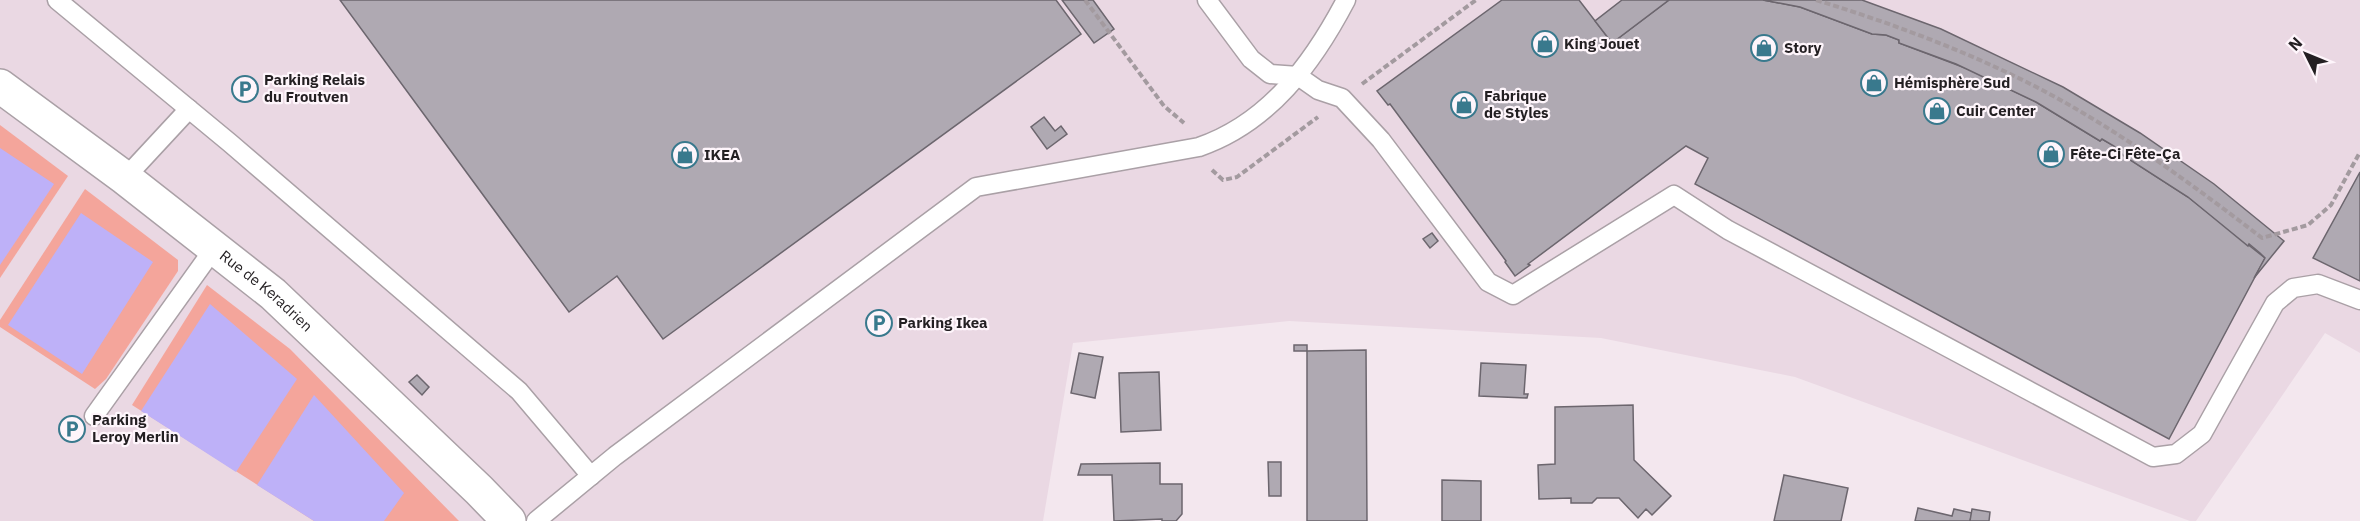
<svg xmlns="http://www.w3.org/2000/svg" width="2360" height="521" font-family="'IBM Plex Sans',sans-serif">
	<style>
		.built { fill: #ead8e3 }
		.green { fill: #f4a59b }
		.water { fill: #beb1f8 }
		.building { fill: #afa9b2; stroke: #6c666e; stroke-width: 1.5 }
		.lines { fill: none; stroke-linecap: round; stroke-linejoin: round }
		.service-casing { stroke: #aaa0a6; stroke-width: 21 }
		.minor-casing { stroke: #aaa0a6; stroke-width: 36 }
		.path { stroke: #a39a9f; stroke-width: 4; stroke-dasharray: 6 3; stroke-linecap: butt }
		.service { stroke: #fff; stroke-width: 18 }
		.minor { stroke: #fff; stroke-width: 33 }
		.labels { text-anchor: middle; stroke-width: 4.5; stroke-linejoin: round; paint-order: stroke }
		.poi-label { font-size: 15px; font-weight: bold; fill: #231f22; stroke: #fef5fb; text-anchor: start }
		.street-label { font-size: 15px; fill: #231f22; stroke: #fef5fb }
	</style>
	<rect width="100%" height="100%" fill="#f3e7ee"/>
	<path class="built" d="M0,0H2360V353L2325,333L2196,521H2190L1795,377L1601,338L1289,321L1073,343L1043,521H0Z"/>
	<g class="green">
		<path d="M0,125L68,176L0,278Z"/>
		<path d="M85,189L178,260V271L106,379L95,389L0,327V320Z"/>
		<path d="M207,285L290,349L459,521H314L132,405Z"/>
	</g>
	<g class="water">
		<path d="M0,148L54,184L0,265Z"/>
		<path d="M81,213L153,262L82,374L8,325Z"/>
		<path d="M210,304L297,379L236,472L141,411Z"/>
		<path d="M314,395L404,493L384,521H314L257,485Z"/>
	</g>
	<g class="building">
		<path d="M340,0H1056L1081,34L663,339L617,276L569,312Z"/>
		<path d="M1062,0H1093L1114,29L1094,43Z"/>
		<path d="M1502,0H1579L1612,43L1669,0H1763L1800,7L1872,34L1886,35L1899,40V43L1968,69L2036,102L2100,141L2102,139L2114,146L2124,156L2188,197L2265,258L2169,439L1695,184L1708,158L1686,146L1528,264L1530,265L1515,276L1505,262L1506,261L1390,104L1388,105L1377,91Z"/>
		<path d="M1622,0H1669L1612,43L1595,21Z"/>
		<path d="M1763,0H1862L1941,29L2063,87L2140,133L2214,184L2284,241L2254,278L2265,258L2260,253L2249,244L2248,246L2188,197L2124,156L2114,146L2102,139L2100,141L2036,102L1956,64L1899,43V40L1886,35L1872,34L1800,7Z"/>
		<path d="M1044,117L1055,131L1061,126L1067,134L1047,149L1031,127Z"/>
		<path d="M2360,172V281L2313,258Z"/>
		<path d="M1432,233L1438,241L1430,248L1423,239Z"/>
		<rect x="1294" y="345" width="13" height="6"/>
		<path d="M1366,350L1367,521H1307V351Z"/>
		<path d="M1079,353L1103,357L1095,398L1071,393Z"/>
		<path d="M1481,363L1526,365L1524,394H1528L1527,398L1479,396Z"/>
		<path d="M1159,372L1161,430L1121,432L1119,373Z"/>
		<path d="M417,375L429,387L422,395L409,382Z"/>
		<path d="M1633,405L1634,460L1671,496L1652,515L1646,509L1638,518L1619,498H1597L1592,503H1571V498L1539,499L1538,465L1555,464V407Z"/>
		<path d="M1268,462H1281V496H1269Z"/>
		<path d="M1160,463V484H1182V514L1176,521H1162V519L1114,521L1112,475H1078L1081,464Z"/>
		<path d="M1784,475L1848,488L1841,521H1774Z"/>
		<path d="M1442,480L1481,481V521H1442Z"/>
		<path d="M1918,508L1952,516L1954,509L1972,513L1970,521H1915Z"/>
		<path d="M1972,509L1990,512L1989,521H1970Z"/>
	</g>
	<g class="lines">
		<defs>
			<g id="service">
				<path d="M57,0L230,143L519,391L591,476"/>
				<path d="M1207,0L1251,59L1270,74L1298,76L1318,90L1342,98L1381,140L1488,282L1513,295L1674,195L1728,230L2153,457L2176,454L2202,434L2275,303L2293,288L2318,284L2360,300"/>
				<path d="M125,178L189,109"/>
				<path d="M94,416L215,247"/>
				<path d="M536,521L615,456L976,187L1199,147C1269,123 1313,63 1346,0"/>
			</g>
			<g id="minor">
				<path id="s1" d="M0,86L125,178L273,294L479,490L509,521"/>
			</g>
		</defs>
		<use href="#service" class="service-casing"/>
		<use href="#minor" class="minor-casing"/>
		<g class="path">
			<path d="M1085,0L1164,106L1184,123"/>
			<path d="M1816,0C1894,24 1972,53 2044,91C2121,132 2193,185 2262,238L2308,225L2331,205L2360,152"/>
			<path d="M1362,84L1476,0"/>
			<path d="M1212,170L1223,180L1237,177L1318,117"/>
		</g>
		<use href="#service" class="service"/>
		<use href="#minor" class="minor"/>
	</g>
	<defs>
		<symbol id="shop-ring" viewBox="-11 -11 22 22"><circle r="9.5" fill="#fef5fb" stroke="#39798d" stroke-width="1.5"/><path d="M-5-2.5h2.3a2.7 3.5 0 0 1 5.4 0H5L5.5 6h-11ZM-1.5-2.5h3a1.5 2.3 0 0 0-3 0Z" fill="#39798d"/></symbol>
		<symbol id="parking-ring" viewBox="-11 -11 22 22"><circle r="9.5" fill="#fef5fb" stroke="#39798d" stroke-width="1.5"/><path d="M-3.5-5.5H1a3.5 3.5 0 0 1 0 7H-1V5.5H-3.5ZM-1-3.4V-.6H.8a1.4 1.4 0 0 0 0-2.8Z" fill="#39798d"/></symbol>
	</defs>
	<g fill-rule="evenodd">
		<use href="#shop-ring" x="1530" y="29" width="30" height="30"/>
		<use href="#shop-ring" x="1749" y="33" width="30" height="30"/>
		<use href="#shop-ring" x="1859" y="68" width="30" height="30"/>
		<use href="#parking-ring" x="230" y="74" width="30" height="30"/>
		<use href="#shop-ring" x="1449" y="90" width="30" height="30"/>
		<use href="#shop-ring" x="1922" y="96" width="30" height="30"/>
		<use href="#shop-ring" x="2036" y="139" width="30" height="30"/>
		<use href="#shop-ring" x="670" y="140" width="30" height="30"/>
		<use href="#parking-ring" x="864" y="308" width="30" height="30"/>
		<use href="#parking-ring" x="57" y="414" width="30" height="30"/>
	</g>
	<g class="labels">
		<g class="poi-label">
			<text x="1564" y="49">King Jouet</text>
			<text x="1784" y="53">Story</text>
			<text x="264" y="85">Parking Relais<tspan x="264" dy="17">du Froutven</tspan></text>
			<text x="1894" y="88">Hémisphère Sud</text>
			<text x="1484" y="101">Fabrique<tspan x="1484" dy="17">de Styles</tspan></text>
			<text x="1956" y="116">Cuir Center</text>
			<text x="2070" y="159">Fête-Ci Fête-Ça</text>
			<text x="704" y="160">IKEA</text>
			<text x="898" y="328">Parking Ikea</text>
			<text x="92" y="425">Parking<tspan x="92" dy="17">Leroy Merlin</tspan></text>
		</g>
		<g class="street-label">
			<text dy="5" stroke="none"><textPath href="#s1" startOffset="336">Rue de Keradrien</textPath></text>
		</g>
	</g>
	<g transform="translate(2306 54) rotate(313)" stroke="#fef5fb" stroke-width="4.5" paint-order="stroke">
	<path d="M0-4.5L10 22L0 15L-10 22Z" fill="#231f22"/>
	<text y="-9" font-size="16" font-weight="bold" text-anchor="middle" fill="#231f22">N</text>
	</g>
</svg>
